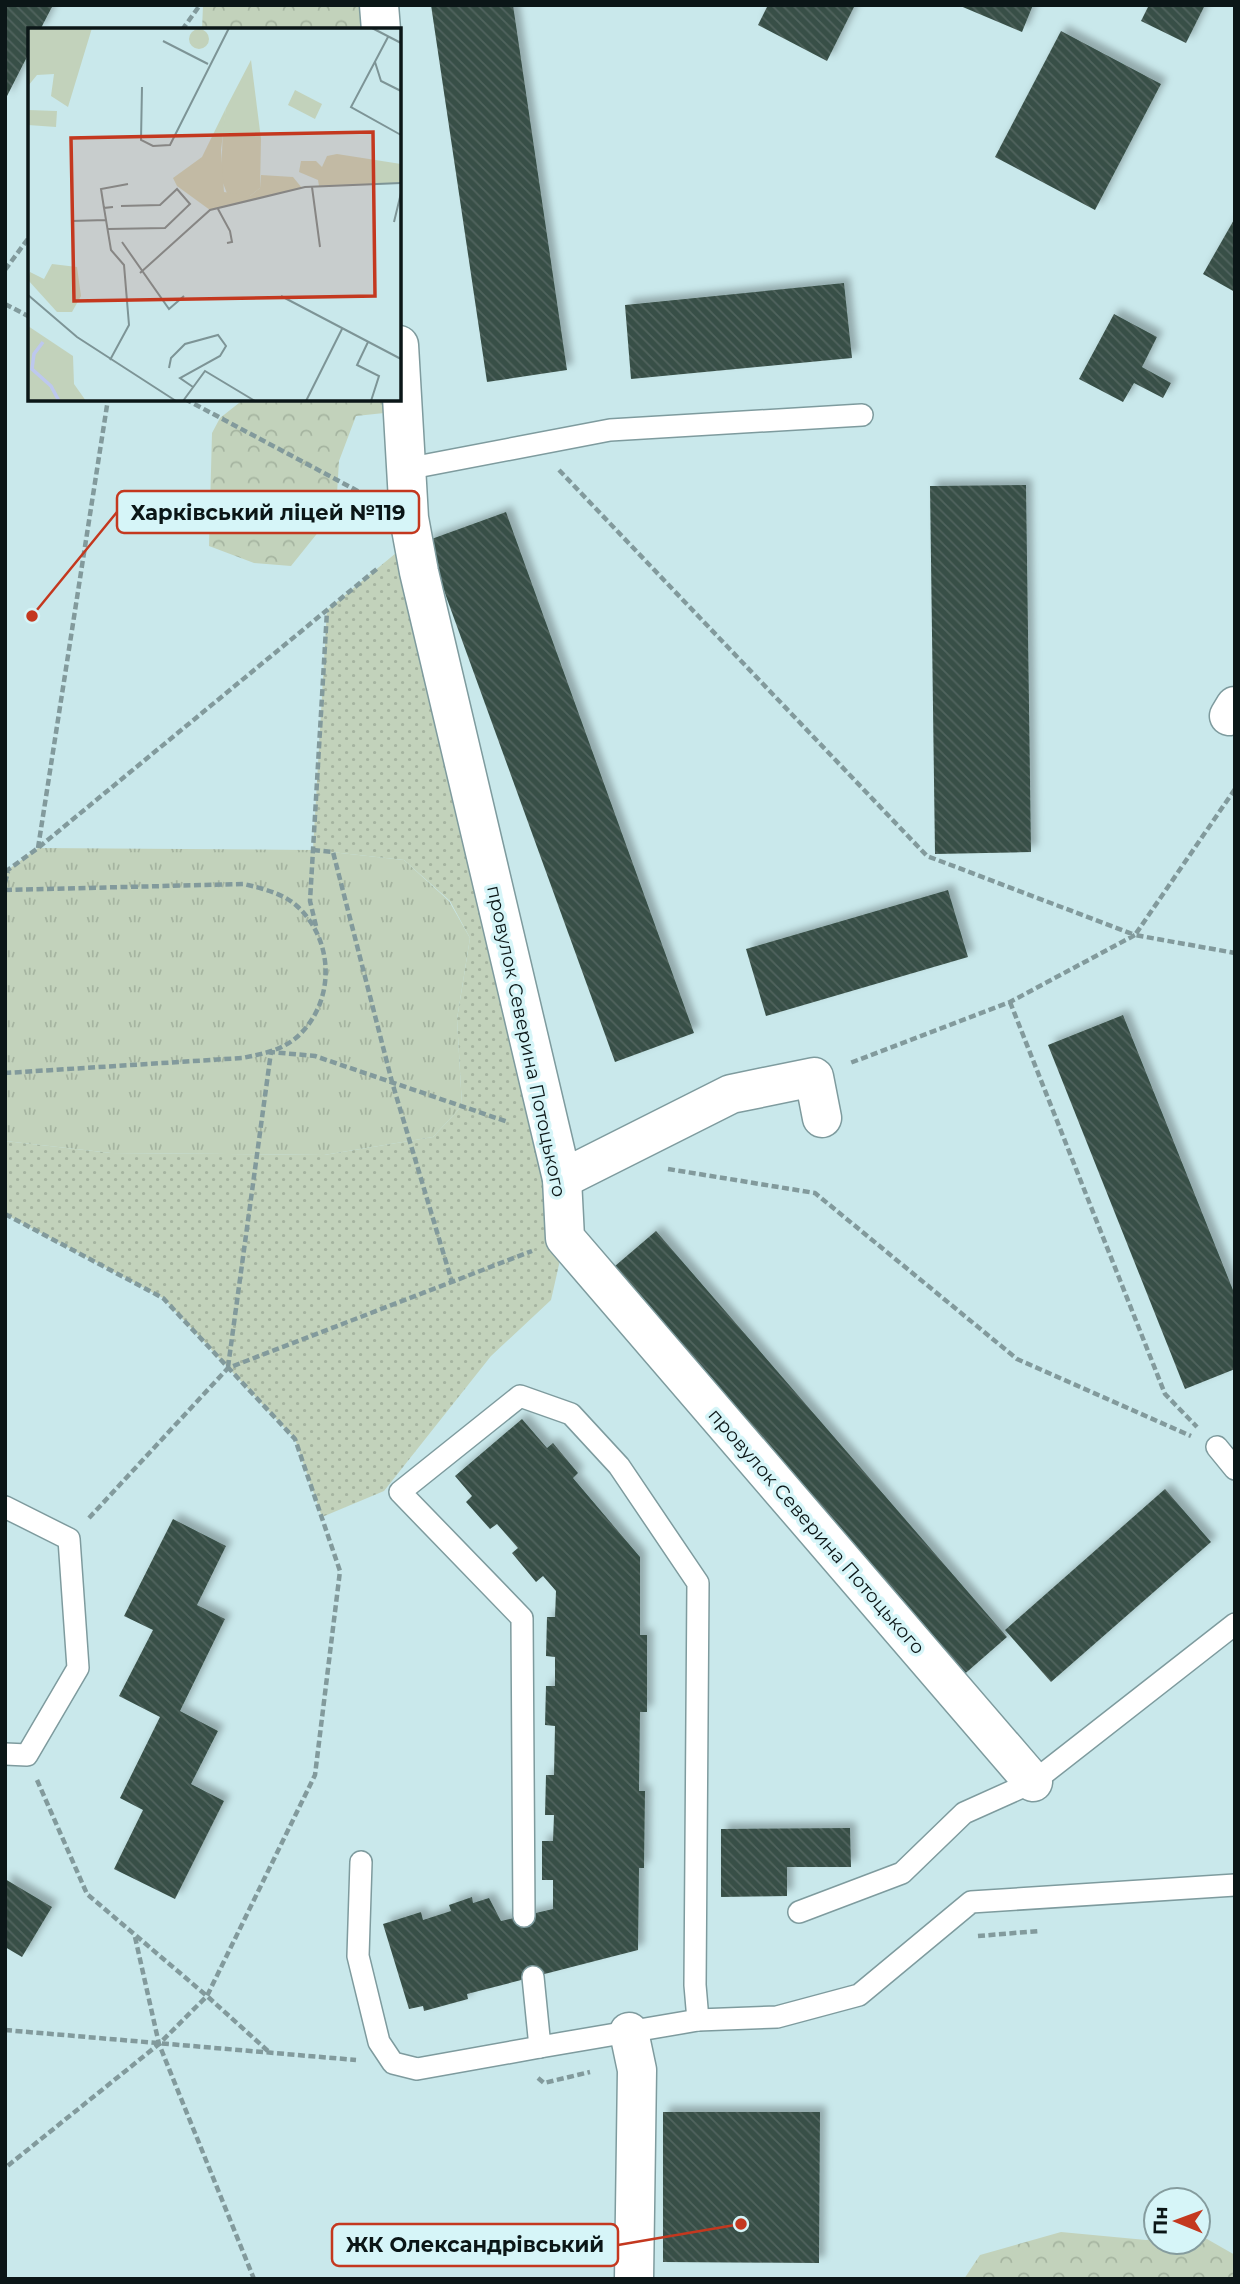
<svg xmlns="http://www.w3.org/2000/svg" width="1240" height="2284" font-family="Montserrat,sans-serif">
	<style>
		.grass { fill: url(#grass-tufts) }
		.forest { fill: url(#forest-crowns) }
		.garden { fill: url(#garden-dots) }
		.building { fill: url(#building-back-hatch); filter: url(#shadow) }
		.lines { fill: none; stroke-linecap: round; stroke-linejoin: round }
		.service-casing { stroke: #7e9b9e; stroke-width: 24 }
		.minor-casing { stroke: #7e9b9e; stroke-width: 41 }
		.path { stroke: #829a9c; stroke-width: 4.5; stroke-dasharray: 7 3.5; stroke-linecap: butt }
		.service { stroke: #fff; stroke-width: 21 }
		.minor { stroke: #fff; stroke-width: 38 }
		.labels { text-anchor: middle; stroke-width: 7; stroke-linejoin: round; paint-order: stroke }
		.street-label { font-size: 19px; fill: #0b1617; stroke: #d6f5f8 }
		.inset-river { fill: none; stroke: #bdc8ee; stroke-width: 3.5 }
		.inset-road { fill: none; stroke: #7d9496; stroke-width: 2 }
		.view { fill: #c4381f; fill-opacity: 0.15; stroke: #c4381f; stroke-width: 3.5 }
		.inset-edge { fill: none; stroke: #0b1617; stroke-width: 3.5 }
		.leader { fill: none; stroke: #c4381f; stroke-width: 2.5 }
		.callout-dot { fill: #c4381f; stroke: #d6f5f8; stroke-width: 2.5 }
		.callout { fill: #d6f5f8; stroke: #c4381f; stroke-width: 2.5 }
		.callout-label { font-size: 21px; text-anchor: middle; font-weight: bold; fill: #0b1617 }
	</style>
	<defs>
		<pattern id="grass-tufts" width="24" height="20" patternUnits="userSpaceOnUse" patternTransform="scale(1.75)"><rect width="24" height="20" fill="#c2d2bb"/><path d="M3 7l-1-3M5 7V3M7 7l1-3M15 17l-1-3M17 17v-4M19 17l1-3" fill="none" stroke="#a5b4a0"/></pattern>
		<pattern id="forest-crowns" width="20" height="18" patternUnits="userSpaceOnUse" patternTransform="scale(1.75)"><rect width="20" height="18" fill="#c2d2bb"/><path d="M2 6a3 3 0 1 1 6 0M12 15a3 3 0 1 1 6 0" fill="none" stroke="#a5b4a0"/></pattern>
		<pattern id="garden-dots" width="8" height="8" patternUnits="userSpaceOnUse" patternTransform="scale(1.75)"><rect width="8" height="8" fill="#c2d2bb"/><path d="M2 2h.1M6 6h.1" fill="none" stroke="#a5b4a0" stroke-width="1.8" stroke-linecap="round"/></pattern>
		<pattern id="building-back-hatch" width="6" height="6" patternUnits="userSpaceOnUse" patternTransform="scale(1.75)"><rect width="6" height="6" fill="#384f47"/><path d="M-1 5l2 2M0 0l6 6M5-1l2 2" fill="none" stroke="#51645e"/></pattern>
		<filter id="shadow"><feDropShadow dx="6" dy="-6" stdDeviation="3.5" flood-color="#0004"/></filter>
	</defs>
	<rect width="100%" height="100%" fill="#c9e8eb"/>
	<path class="grass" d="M38,848L313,850L404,860L449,901L470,938L457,1019L462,1106L433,1137L324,1155L111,1153L5,1141V872Z"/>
	<g class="forest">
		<path d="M203,5H379L381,30H202Z"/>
		<path d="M244,399H399L403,411L356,416L339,461L336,510L291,566L254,563L209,546L212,433L220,418Z"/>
		<path d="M1061,2232L1146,2240L1156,2239V2242H1198V2235H1200L1235,2255V2279H964L980,2255Z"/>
	</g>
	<path class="garden" d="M413,539L565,1238L551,1300L491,1356L384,1491L322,1517L295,1439L163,1298L5,1214V1141L111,1153L324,1155L433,1137L462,1106L457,1019L470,938L450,901L404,860L313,850L327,610Z"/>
	<g class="building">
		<path d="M5,5H53L40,30H30V51L5,100Z"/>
		<path d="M431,5H513L567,370L487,382Z"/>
		<path d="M768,5H855L827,61L758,25Z"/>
		<path d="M958,5H1033L1022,32Z"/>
		<path d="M1149,5H1205L1186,43L1141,21Z"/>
		<path d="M1061,31L1161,84L1095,210L995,157Z"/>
		<path d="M1235,218V292L1203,274Z"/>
		<path d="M844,283L852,358L631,379L625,305Z"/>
		<path d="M1114,314L1157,337L1142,367L1171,383L1163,398L1134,383L1123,402L1079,379Z"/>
		<path d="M1026,485L1031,852L935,854L930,486Z"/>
		<path d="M506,512L694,1033L615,1062L426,541Z"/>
		<path d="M948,890L968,957L766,1016L746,949Z"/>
		<path d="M1123,1015L1235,1295V1369L1185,1389L1048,1045Z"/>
		<path d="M656,1231L1007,1637L960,1678L608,1272Z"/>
		<path d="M522,1419L547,1448L553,1443L578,1473L573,1478L640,1557V1635H647V1712H640L639,1791H645L644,1868H639L638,1950L467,1994L468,1999L424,2011L423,2006L409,2009L383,1924L421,1912L423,1920L451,1911L449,1905L472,1897L473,1903L489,1898L501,1921L553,1909V1880H542V1841H553L554,1815H545L546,1775H554L555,1726L545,1725L546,1686H555V1657L546,1656L547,1617H555L556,1591L543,1576L536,1582L512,1553L518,1548L497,1524L490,1529L466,1502L472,1496L455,1476Z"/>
		<path d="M1165,1489L1211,1542L1051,1682L1005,1630Z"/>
		<path d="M173,1519L226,1546L197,1605L225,1619L180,1711L218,1731L191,1784L224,1801L175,1899L114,1869L143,1810L120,1798L160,1717L119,1696L153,1630L124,1616Z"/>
		<path d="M850,1828L851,1867H787V1896L721,1897V1829Z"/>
		<path d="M5,1879L52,1907L22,1957L5,1947Z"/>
		<path d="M663,2112H820L819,2263L663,2262Z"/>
	</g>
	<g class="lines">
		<defs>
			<g id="service">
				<path d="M406,469L610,430L862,415"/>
				<path d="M1217,1447L1235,1469"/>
				<path d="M5,1507L69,1539L78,1668L27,1755L5,1754"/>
				<path d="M361,1862L358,1956L379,2042L393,2063L417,2069L540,2047"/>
				<path d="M799,1912L902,1873L964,1813L1033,1782L1235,1624"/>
				<path d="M524,1916L522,1618L400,1492L520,1396L571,1414L619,1466L698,1583L695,1985L698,2020"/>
				<path d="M533,1977L540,2047L698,2020L777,2017L859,1995L971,1902L1235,1885"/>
			</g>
			<g id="minor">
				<path d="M379,5L381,30"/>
				<path d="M399,345L409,518L419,572L562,1179L565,1238L1033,1782"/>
				<path d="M1229,716L1235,706"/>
				<path d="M562,1179L731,1094L814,1077L822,1118"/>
				<path d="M629,2032L637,2070L634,2279"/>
			</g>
		</defs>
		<use href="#service" class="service-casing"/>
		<use href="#minor" class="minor-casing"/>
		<g class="path">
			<path d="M182,30L200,5"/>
			<path d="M5,270L30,236"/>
			<path d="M5,304L30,317"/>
			<path d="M185,399L369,497"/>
			<path d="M559,470L927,856L1135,935L1010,1002L850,1063"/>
			<path d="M1235,789L1135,935L1235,953"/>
			<path d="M38,848L108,399"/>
			<path d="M313,850L333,852L392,1082L452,1282"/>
			<path d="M5,872L38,848L378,568"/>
			<path d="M5,883L8,872"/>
			<path d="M5,890L244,884C264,889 283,893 298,907C335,942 335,1003 297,1037C281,1051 261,1054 242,1058L5,1073"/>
			<path d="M316,926L310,901L327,611"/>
			<path d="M1010,1002L1165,1394L1197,1427"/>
			<path d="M668,1169L815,1193L1017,1359L1191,1436"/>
			<path d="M5,1214L163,1298L295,1439L340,1571L315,1775L207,1996L159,2044L5,2168"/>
			<path d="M228,1367L271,1052L315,1056L508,1122"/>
			<path d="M89,1518L228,1368L532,1251"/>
			<path d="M37,1780L87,1894L207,1996L269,2052"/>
			<path d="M978,1936L1039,1931"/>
			<path d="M135,1937L159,2044L254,2279"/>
			<path d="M5,2030L356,2060"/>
			<path d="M538,2078L544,2083L590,2072"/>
		</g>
		<use href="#service" class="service"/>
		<use href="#minor" class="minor"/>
	</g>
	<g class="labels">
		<g class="street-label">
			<text transform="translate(527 1041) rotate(78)" y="7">провулок Северина Потоцького</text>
			<text transform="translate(817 1531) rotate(49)" y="7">провулок Северина Потоцького</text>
		</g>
	</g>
	<g transform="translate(28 28)">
		<rect width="373" height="373" fill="#c9e8eb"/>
		<path d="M161 11a10 10 0 1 1 20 0a10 10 0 1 1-20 0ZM223,32L233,111L232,160L222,168H200L193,150L195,99L198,80ZM0,82L29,83L28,99L0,97ZM0,298L45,328L46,356L58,373H0Z" fill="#c2d2bb"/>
		<path d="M0,0H64L40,79L23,68L26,46L9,47L0,58ZM309,126L373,136V155L291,158L290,152L271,144L273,133H288L294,139L299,128ZM24,236L49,239L53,268L44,284H29L0,252L2,244L16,251Z" fill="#c2d2bb"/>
		<path d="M198,80L193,122L196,164L222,168L232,160L233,147L265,149L274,160L182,182L149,158L145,150L174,129Z" fill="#c2d2bb"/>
		<path d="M267,62L294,76L287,91L260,77Z" fill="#c2d2bb"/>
		<path class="inset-river" d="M15,314L6,326L4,341L23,358L31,373"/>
		<path class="inset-road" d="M344,0L373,15M360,9L323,79L373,107M135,13L180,36M347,34L353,53L373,63M114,59L113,112L125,118L142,117L201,0M284,159L292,219M76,180L73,161L100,156M190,181L202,203L204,214L199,215M43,193L78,192M366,194L373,165M80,201L137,200L162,176L149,161L132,177L93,178M94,214L141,281L156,268M112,245L182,182L277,159L373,155M0,267L49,309L148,373M253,268L373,331M340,314L329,337L351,348L343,373M82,332L101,297L96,237L83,222L76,180L85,179M141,340L143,330L157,316L190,307L198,318L192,328L152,350L165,359M155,373L177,343L227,373M278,373L314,301"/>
		<path class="view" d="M345,104L347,268L46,273L43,110Z"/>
		<rect width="373" height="373" class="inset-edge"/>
	</g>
	<path class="leader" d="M32 616L117 512M741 2224L618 2245"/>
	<g class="callout-dot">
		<circle cx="32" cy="616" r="7"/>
		<circle cx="741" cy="2224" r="7"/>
	</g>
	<g class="callout">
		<rect x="117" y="491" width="302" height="42" rx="7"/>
		<rect x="332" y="2224" width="286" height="42" rx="7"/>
	</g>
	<g class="callout-label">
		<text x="268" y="520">Харківський ліцей №119</text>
		<text x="475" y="2252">ЖК Олександрівський</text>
	</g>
	<rect width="1240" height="2284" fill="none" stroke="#0b1617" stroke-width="14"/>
	<g transform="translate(1177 2221) rotate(271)"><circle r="33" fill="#d6f5f8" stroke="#859c9e" stroke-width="2"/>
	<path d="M0-5L12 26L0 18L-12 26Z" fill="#c4381f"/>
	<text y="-10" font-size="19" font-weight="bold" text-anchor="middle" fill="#0b1617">Пн</text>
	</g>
</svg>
